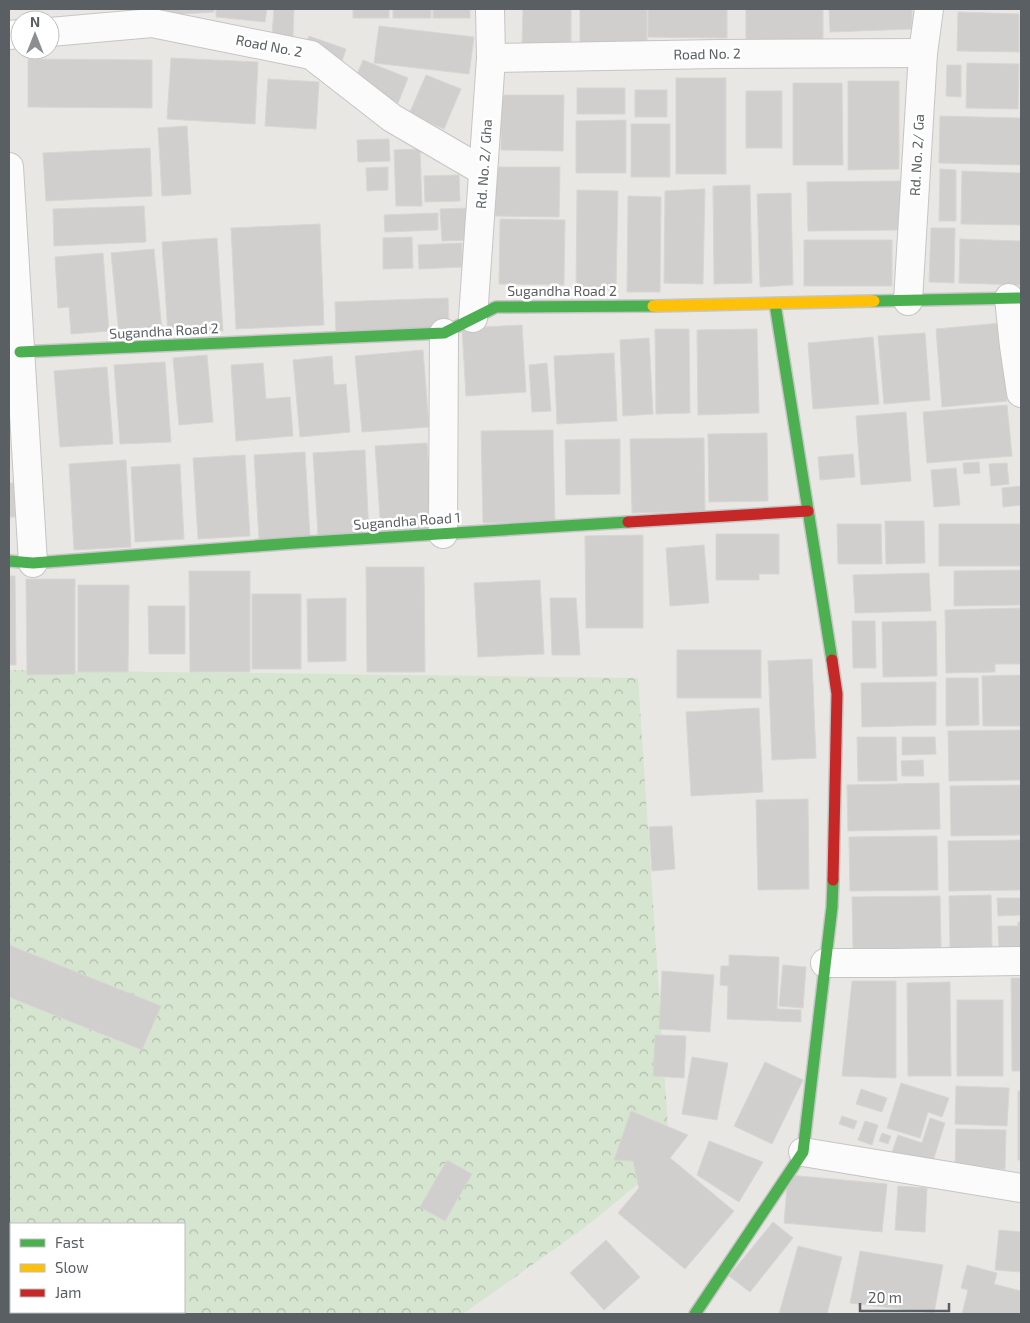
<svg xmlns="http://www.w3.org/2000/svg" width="1030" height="1323" font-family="'Exo 2',sans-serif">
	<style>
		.forest { fill: url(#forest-crowns); fill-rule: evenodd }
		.building { fill: #d1cfce; stroke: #d8d6d3 }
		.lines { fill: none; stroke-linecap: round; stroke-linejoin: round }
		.street-casing { stroke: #c5c5c5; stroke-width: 30 }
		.fast-casing { stroke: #c4c5c5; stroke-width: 14 }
		.slow-casing { stroke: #c4c5c5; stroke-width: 14 }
		.jam-casing { stroke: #c4c5c5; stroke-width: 14 }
		.street { stroke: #fcfbfb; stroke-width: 28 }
		.fast { stroke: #4caf50; stroke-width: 11 }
		.slow { stroke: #ffc107; stroke-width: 11 }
		.jam { stroke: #c62828; stroke-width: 11 }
		.labels { text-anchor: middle; stroke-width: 5; stroke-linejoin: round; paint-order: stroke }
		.street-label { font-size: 14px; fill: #595f62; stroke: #fff }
	</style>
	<defs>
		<pattern id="forest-crowns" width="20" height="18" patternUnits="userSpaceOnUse" patternTransform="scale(1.25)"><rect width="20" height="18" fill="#d5e5cf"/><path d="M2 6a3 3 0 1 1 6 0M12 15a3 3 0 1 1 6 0" fill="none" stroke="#b0bdab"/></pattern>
	</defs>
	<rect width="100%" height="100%" fill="#e9e7e4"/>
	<path class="forest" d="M9,670L638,678L670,1158L584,1228L463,1314H9ZM11,1224H184V1312H11Z"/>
	<g class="building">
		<path d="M166,9H214V12L166,15Z"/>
		<path d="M216,9H267L265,22L216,17Z"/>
		<path d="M274,9H294L293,36L272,35Z"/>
		<rect x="353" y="9" width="36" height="9"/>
		<rect x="393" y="9" width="38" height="9"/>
		<rect x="433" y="9" width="37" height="9"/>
		<path d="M523,9H571V46L522,45Z"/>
		<rect x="580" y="9" width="67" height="40"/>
		<path d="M648,9H727V38L648,37Z"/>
		<rect x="746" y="9" width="77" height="33"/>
		<path d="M829,9H912V29L830,32Z"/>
		<path d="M958,12L1019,14V52L957,51Z"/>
		<path d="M379,26L474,37L469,74L374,63Z"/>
		<path d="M309,36L346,49L341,64L304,51Z"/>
		<path d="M171,58L258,62L255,124L167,119Z"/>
		<path d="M28,59L152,60V108L28,107Z"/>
		<path d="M363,60L408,78L398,103L353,84Z"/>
		<path d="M967,63L1019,64L1018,109L966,108Z"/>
		<path d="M947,65H961V97L946,96Z"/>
		<path d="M426,75L461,89L444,129L409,114Z"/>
		<rect x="676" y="78" width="50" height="96"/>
		<path d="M268,79L319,82L316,129L265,126Z"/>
		<path d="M848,81H899V169L848,170Z"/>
		<path d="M793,83H842L843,165H793Z"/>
		<rect x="577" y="88" width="48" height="26"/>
		<rect x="635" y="90" width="32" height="27"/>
		<rect x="746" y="91" width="36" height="57"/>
		<path d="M501,95H564L563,151L501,150Z"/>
		<path d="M940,116L1021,118V165L939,163Z"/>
		<path d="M626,120V173H576V121Z"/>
		<rect x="631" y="124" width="39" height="53"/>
		<path d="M187,126L191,194L162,196L158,128Z"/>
		<path d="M389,139L390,161L358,162L357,140Z"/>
		<path d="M150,148L152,196L46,201L43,153Z"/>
		<path d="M420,149L422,206H396L394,150Z"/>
		<path d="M388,167V190L367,191L366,168Z"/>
		<path d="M496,167H560L559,217L495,216Z"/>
		<path d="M940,169L956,170V221H939Z"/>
		<path d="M962,171L1021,173V225L961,224Z"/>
		<path d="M459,175L460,201L425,202L424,176Z"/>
		<path d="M900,181V230L808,231L807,182Z"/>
		<path d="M750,185L752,283L714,284L713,186Z"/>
		<path d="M705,189L703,284L664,283L665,191Z"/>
		<path d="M577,190L618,191L616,290L576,289Z"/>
		<path d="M791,193L793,285L760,287L757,194Z"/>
		<path d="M628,196L661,197L660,292H627Z"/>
		<path d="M144,206L146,242L54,246L53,209Z"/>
		<path d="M469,208L470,240L442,241L440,209Z"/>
		<path d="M438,213V230L385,232L384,215Z"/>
		<path d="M500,219L565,220L564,285L499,284Z"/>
		<path d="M320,224L324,325L236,329L231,228Z"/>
		<path d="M931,228H955L954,283L929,282Z"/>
		<path d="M412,237L413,268L383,269V238Z"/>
		<path d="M217,238L223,331L168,335L162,242Z"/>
		<path d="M960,239L1021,241V285L959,283Z"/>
		<rect x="804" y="240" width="88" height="46"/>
		<path d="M462,243V267L419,269L418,245Z"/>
		<path d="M154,249L162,330L119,335L111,253Z"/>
		<path d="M103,253L109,331L71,334L69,307L58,308L55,257Z"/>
		<path d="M448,298L449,327L336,331L335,302Z"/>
		<path d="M1001,323L1007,401L942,407L936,329Z"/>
		<path d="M522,325L526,392L466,396L462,328Z"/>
		<path d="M655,329H689L690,413L656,414Z"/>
		<path d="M757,329L759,413L698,415L697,330Z"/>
		<path d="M925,333L930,400L884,404L878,336Z"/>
		<path d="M873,337L879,404L813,409L808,343Z"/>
		<path d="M649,338L653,414L623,416L620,340Z"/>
		<path d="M423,350L429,427L362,432L355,356Z"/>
		<path d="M614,353L617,421L557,424L554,356Z"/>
		<path d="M207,355L213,422L179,425L173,358Z"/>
		<path d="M332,356L334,385L346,384L350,432L300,437L293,360Z"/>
		<path d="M165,362L171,442L120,444L114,365Z"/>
		<path d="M263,363L266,399L290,397L293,436L236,441L231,365Z"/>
		<path d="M547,363L551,411L532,412L529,365Z"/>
		<path d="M107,367L113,444L60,447L54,371Z"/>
		<path d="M1007,405L1012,456L927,463L923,412Z"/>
		<path d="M906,412L911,481L861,485L856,416Z"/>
		<path d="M553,430L555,522L483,523L481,431Z"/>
		<path d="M767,433L768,501L709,502L708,434Z"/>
		<path d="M704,438L705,511L632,513L630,439Z"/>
		<path d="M620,439V494L566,495L565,440Z"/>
		<path d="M427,443L433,529L381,532L375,446Z"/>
		<path d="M365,450L369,534L318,536L313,453Z"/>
		<path d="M305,452L310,537L259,540L254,455Z"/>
		<path d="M853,454L855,477L820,480L818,457Z"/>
		<path d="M245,455L250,536L198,539L193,458Z"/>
		<path d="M126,460L131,547L74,550L69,464Z"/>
		<path d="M979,462L980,473L964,474L963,463Z"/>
		<path d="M1007,463L1009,484L991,486L989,464Z"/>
		<path d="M180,464L184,539L135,542L131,467Z"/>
		<path d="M956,468L960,505L934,507L931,470Z"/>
		<path d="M9,483H14L15,517H9Z"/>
		<path d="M1021,486V505L1003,507L1002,488Z"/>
		<path d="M885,521H924L925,563L886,564Z"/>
		<path d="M837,524H881L882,564H838Z"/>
		<rect x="939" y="524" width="82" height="42"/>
		<path d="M716,534H779V574H759V580H716Z"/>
		<path d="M643,535V628H586L585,536Z"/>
		<path d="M704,545L709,603L670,606L666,548Z"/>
		<path d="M366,567H424L425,672H367Z"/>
		<path d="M1021,570V605L954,606V571Z"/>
		<path d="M189,571H250V672H190Z"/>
		<path d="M929,573L931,611L855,613L853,575Z"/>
		<path d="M9,576H15L16,665H9Z"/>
		<path d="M26,579H75V674L27,675Z"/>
		<path d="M540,580L544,654L478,657L474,583Z"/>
		<path d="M78,585H129L128,672H78Z"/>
		<rect x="252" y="594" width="49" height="75"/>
		<path d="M346,598V661L308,662L307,599Z"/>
		<path d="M550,598H576L580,655H552Z"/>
		<path d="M148,606H185V654H149Z"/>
		<path d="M1021,608V664H995V672L946,673L945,610Z"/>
		<path d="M852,621H875L876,668H853Z"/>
		<path d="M936,621L937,676L883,677L882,622Z"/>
		<rect x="677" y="650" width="84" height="48"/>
		<path d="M812,659L816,758L772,760L768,661Z"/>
		<path d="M1021,675V726H983L982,676Z"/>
		<path d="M946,678H978L979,725L946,726Z"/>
		<path d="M936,682V725L862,727L861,683Z"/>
		<path d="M759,708L763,792L691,796L686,712Z"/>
		<path d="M1021,730V780L949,781L948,731Z"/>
		<path d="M857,737H896L897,781H858Z"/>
		<path d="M902,737H935L936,754L902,755Z"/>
		<path d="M923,760L924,776H902L901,761Z"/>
		<path d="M939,783L940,829L848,831L847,785Z"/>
		<path d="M1021,785V835L951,836L950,786Z"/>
		<path d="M808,799L809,889L758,890L756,800Z"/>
		<path d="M672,826L675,869L652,871L649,827Z"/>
		<path d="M937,836L938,890L850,891L849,837Z"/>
		<path d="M1021,840V890L949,891L948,841Z"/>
		<path d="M991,895L992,947L950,948L949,896Z"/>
		<path d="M940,896L941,948L853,950L852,897Z"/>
		<path d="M997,898H1021V915L998,916Z"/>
		<path d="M1018,922H1021V948H999L998,926H1018Z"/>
		<path d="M9,945L161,1006L142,1050L9,997Z"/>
		<path d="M729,955L779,957L777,1009L801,1010V1022L727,1019L728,986L720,985L721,966H729Z"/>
		<path d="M783,965L806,967L803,1008L779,1006Z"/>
		<path d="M662,971L714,975L710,1032L659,1029Z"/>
		<path d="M1011,978H1021V1071H1012Z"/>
		<path d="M852,981H896V1078L842,1076Z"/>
		<path d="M950,982L951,1076H908L907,983Z"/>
		<rect x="957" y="1000" width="46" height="76"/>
		<path d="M655,1035L686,1036L684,1078L653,1076Z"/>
		<path d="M692,1057L728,1063L717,1120L682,1114Z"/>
		<path d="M765,1062L803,1080L772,1144L734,1126Z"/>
		<path d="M901,1083L949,1098L942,1117L928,1112L920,1138L887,1128Z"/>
		<path d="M956,1086L1009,1088L1007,1126L955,1124Z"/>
		<path d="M861,1089L887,1098L882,1112L856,1104Z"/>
		<rect x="1018" y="1091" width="3" height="69"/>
		<path d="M631,1111L688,1135L670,1158L734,1211L685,1269L618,1213L639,1188L633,1161L614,1160Z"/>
		<path d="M842,1116L857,1121L854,1129L839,1124Z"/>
		<path d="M930,1118L945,1123L932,1164L892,1152L898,1135L922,1143Z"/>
		<path d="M865,1121L878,1125L872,1145L858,1140Z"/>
		<path d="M956,1129L1006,1130L1005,1169H955Z"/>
		<path d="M882,1133L891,1136L888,1144L879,1141Z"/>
		<path d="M709,1141L763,1162L739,1202L697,1175Z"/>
		<path d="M447,1160L472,1174L445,1221L420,1207Z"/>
		<path d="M788,1175L887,1184L882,1232L784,1223Z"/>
		<path d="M898,1186L927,1188L925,1232L895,1230Z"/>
		<path d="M773,1222L793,1238L750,1292L729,1276Z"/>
		<path d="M999,1230L1021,1232V1272L995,1270Z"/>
		<path d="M606,1240L640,1277L604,1310L570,1273Z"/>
		<path d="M798,1246L842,1257L827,1314H779Z"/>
		<path d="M860,1251L943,1265L934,1313L850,1303Z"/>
		<path d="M967,1265L997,1273L994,1284L1021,1291V1314H962L968,1290L961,1288Z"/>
	</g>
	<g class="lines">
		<defs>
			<g id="street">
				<path d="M50,32L152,23L311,55L392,118L483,171"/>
				<path d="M9,35L20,34"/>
				<path d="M491,58L718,54L923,53"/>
				<path d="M9,167L33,563"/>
				<path d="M1009,298L1014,346L1021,393"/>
				<path d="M908,301L923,53L929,9"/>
				<path d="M473,318L491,58L490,9"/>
				<path d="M443,534L444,333"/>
				<path d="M825,963H891L1021,961"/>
				<path d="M803,1152L1021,1188"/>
			</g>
			<g id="fast">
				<path d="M874,301L1021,298"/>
				<path d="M775,304L832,660"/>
				<path d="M20,352L444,333L496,307L653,306"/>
				<path d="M9,561L33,563L295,543L628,522"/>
				<path d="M695,1314L803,1152L832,907L833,880"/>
			</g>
			<path id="slow" d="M653,306L874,301"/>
			<g id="jam">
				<path d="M628,522L808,511"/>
				<path d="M832,660L837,694L833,880"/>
			</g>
		</defs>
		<use href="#street" class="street-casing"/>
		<use href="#fast" class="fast-casing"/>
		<use href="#slow" class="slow-casing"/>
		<use href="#jam" class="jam-casing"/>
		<use href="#street" class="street"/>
		<use href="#fast" class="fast"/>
		<use href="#slow" class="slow"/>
		<use href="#jam" class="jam"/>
	</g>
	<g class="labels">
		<g class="street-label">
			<text transform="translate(269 46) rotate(11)" y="5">Road No. 2</text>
			<text transform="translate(707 54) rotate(-1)" y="5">Road No. 2</text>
			<text transform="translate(917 155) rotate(-87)" y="5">Rd. No. 2/ Ga</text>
			<text transform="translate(484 164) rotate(-86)" y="5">Rd. No. 2/ Gha</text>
			<text x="562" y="296">Sugandha Road 2</text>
			<text transform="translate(164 331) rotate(-3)" y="5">Sugandha Road 2</text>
			<text transform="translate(407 521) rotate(-4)" y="5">Sugandha Road 1</text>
		</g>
	</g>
	<rect width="1030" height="1323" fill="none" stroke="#595f62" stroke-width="20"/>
	<rect x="10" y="1223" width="175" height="90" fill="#ffffff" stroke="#bdbfc0"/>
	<rect x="20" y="1239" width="25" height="8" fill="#4caf50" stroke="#bdbfc0"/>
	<text x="55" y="1248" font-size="15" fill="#595f62">Fast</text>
	<rect x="20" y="1264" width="25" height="8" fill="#ffc107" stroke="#bdbfc0"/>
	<text x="55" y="1273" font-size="15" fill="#595f62">Slow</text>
	<rect x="20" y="1289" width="25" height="8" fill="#c62828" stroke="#bdbfc0"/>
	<text x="55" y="1298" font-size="15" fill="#595f62">Jam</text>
	<g transform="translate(35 35)"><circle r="24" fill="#ffffff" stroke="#bdbfc0"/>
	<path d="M0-4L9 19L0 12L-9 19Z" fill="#8b8f90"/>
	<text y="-8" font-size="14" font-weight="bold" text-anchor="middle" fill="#595f62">N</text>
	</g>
	<path d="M860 1303v8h89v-8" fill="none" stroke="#595f62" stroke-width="2.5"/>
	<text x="868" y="1303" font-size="15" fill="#595f62" stroke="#ffffff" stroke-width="4" paint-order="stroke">20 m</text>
</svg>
